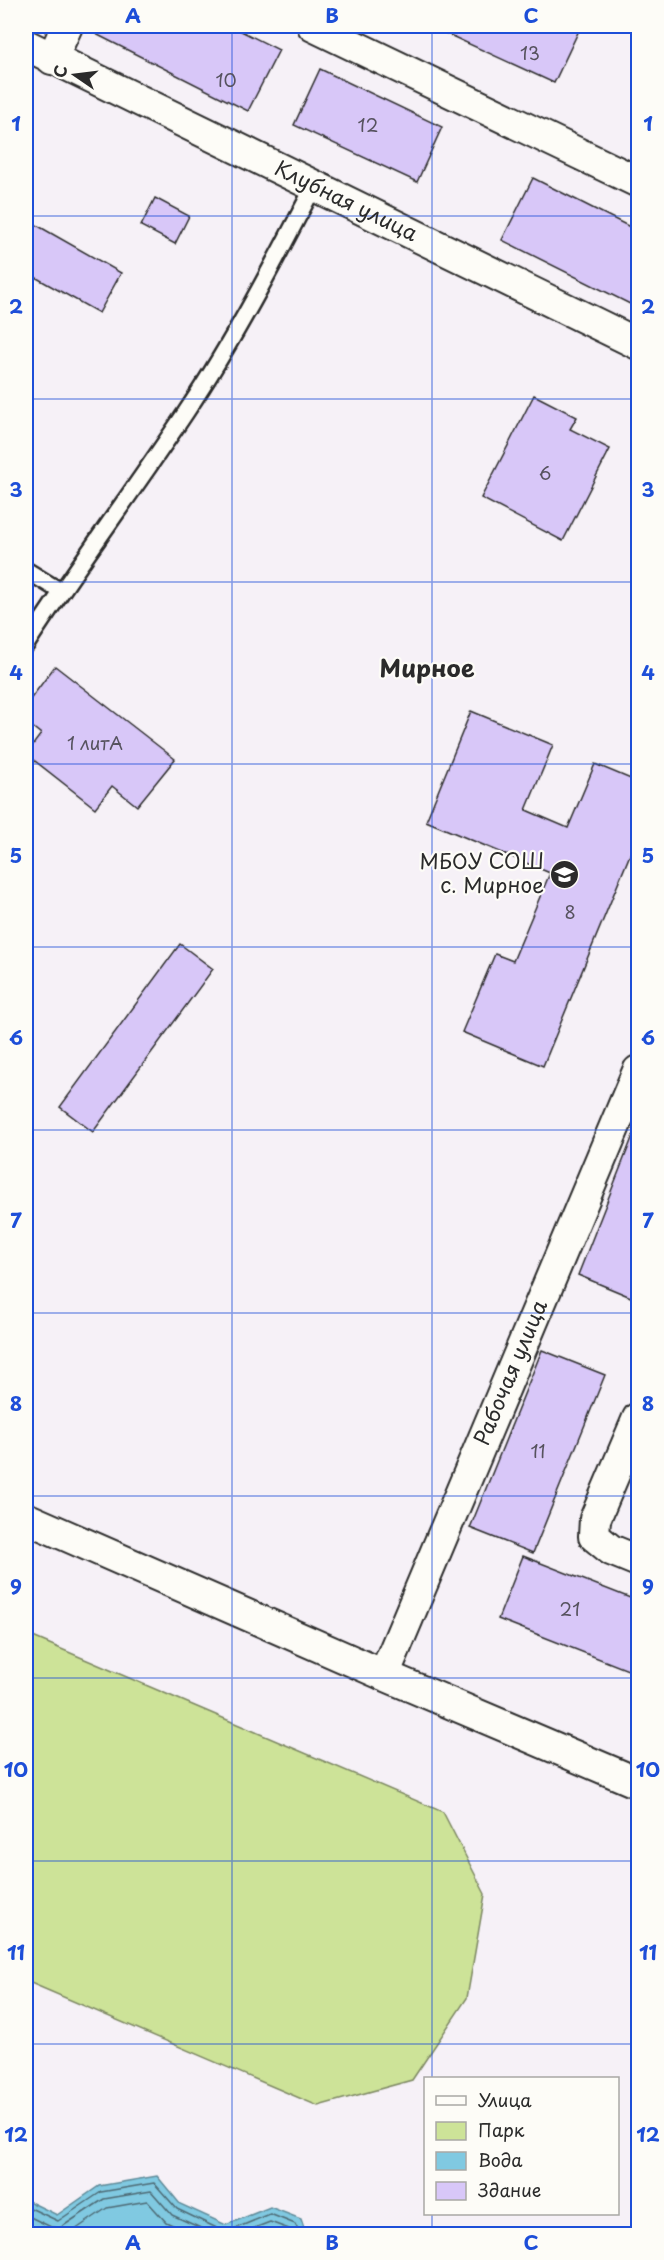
<svg xmlns="http://www.w3.org/2000/svg" width="664" height="2260" font-family="'Playpen Sans',sans-serif">
	<style>
		.green { fill: #cde398; stroke: #7c8762; stroke-width: 1.5 }
		.water { fill: #80c9e1; stroke: #5e8a98; stroke-width: 1.5 }
		.lines { fill: none; stroke-linecap: round; stroke-linejoin: round }
		.shore { stroke: #4d6a74; stroke-width: 1.5 }
		.building { fill: #d8c7f8; stroke: #2b2b2b; stroke-width: 1.5 }
		.service-casing { stroke: #2b2b2b; stroke-width: 20 }
		.minor-casing { stroke: #2b2b2b; stroke-width: 34 }
		.service { stroke: #fdfcf7; stroke-width: 15 }
		.minor { stroke: #fdfcf7; stroke-width: 30 }
		.grid { fill: none; stroke: #1d4ed8; stroke-width: 1.5; stroke-opacity: 0.55 }
		.labels { text-anchor: middle; stroke-width: 4.5; stroke-linejoin: round; paint-order: stroke }
		.number-label { font-size: 18px; fill: #56525e }
		.street-label { font-size: 21px; fill: #2b2b2b; stroke: #fdfcf7 }
		.poi-label { font-size: 21px; fill: #2b2b2b; stroke: #fdfcf7; text-anchor: end }
		.quarter-label { font-size: 24px; font-weight: bold; fill: #2b2b2b; stroke: #fdfcf7 }
		.neatline { fill: none; stroke: #1d4ed8; stroke-width: 2 }
		.grid-label { font-size: 20px; text-anchor: middle; font-weight: bold; fill: #1d4ed8 }
	</style>
	<rect width="100%" height="100%" fill="#f6f1f7"/>
	<filter id="ink" filterUnits="userSpaceOnUse"><feTurbulence type="fractalNoise" baseFrequency=".0167" numOctaves="2"/><feDisplacementMap in="SourceGraphic" scale="12" xChannelSelector="R" yChannelSelector="G"/><feConvolveMatrix kernelMatrix="1 2 1 2 8 2 1 2 1" color-interpolation-filters="sRGB"/></filter>
	<g filter="url(#ink)">
		<path class="green" d="M26,1634L443,1812L485,1894L467,1998L412,2080L318,2106L26,1981Z"/>
		<path class="water" d="M157,2176L180,2204L226,2225L270,2207L301,2219L306,2234H26V2200L57,2215L99,2186Z"/>
		<g class="lines">
			<g class="shore">
				<path d="M26,2206L58,2221L101,2192L154,2183L177,2209L223,2231H229L270,2214L295,2224L300,2234"/>
				<path d="M26,2215L51,2227L60,2228L104,2199L151,2191L172,2215L214,2234"/>
				<path d="M69,2234L107,2208L147,2201L166,2222L192,2234"/>
				<path d="M239,2234L270,2222L289,2229L292,2234"/>
			</g>
		</g>
		<g class="building">
			<path d="M83,26H231L279,50L248,111L82,27Z"/>
			<path d="M430,26H581L554,83Z"/>
			<path d="M320,69L442,127L417,182L294,125Z"/>
			<path d="M533,178L638,231V308L502,240Z"/>
			<path d="M155,198L189,216L175,244L141,226Z"/>
			<path d="M26,219L121,273L99,313L26,272Z"/>
			<path d="M534,395L577,417L570,429L610,449L563,541L481,498Z"/>
			<path d="M55,666L175,759L137,806L112,786L95,808L26,754L41,734L26,722V705Z"/>
			<path d="M471,711L553,745L526,810L568,828L595,764L638,782V835L543,1066L462,1032L495,954L513,961L550,873L426,821Z"/>
			<path d="M180,944L213,969L93,1132L60,1107Z"/>
			<path d="M638,1123V1300L578,1275Z"/>
			<path d="M542,1350L605,1375L533,1553L470,1528Z"/>
			<path d="M523,1556L638,1601V1674L498,1619Z"/>
		</g>
		<g class="lines">
			<defs>
				<g id="service">
					<path d="M26,570L60,591"/>
					<path d="M26,645C77,566 134,490 186,412C234,340 274,263 314,186"/>
				</g>
				<g id="minor">
					<path d="M313,26L638,182"/>
					<path id="s1" d="M26,45L638,344"/>
					<path d="M52,59L67,26"/>
					<path d="M638,1418L595,1519L594,1536L611,1550L638,1561"/>
					<path d="M26,1518L384,1675L638,1783"/>
					<path id="s2" d="M384,1675L638,1071"/>
				</g>
			</defs>
			<use href="#service" class="service-casing"/>
			<use href="#minor" class="minor-casing"/>
			<use href="#service" class="service"/>
			<use href="#minor" class="minor"/>
		</g>
	</g>
	<path class="grid" d="M232,26V2234M432,26V2078M26,216H638M26,399H638M26,582H638M26,764H638M26,947H638M26,1130H638M26,1313H638M26,1496H638M26,1678H638M26,1861H638M26,2044H638M432,2214V2234"/>
	<defs>
		<symbol id="school-disc" viewBox="-11 -11 22 22"><circle r="9.5" fill="#2b2b2b" stroke="#fdfcf7"/><path d="M0-5L7-2L0 1L-7-2ZM-4 1L0 2.5L4 1V4Q0 6-4 4Z" fill="#fff"/></symbol>
	</defs>
	<g fill-rule="evenodd">
		<use href="#school-disc" x="548" y="858" width="33" height="33"/>
	</g>
	<g class="labels">
		<g class="number-label">
			<text x="530" y="60">13</text>
			<text x="226" y="87">10</text>
			<text x="368" y="132">12</text>
			<text x="545" y="480">6</text>
			<text x="95" y="750">1 литА</text>
			<text x="570" y="919">8</text>
			<text x="538" y="1458">11</text>
			<text x="570" y="1616">21</text>
		</g>
		<g class="street-label">
			<text dy="7" stroke="none"><textPath href="#s1" startOffset="356">Клубная улица</textPath></text>
			<text dy="7" stroke="none"><textPath href="#s2" startOffset="328">Рабочая улица</textPath></text>
		</g>
		<g class="poi-label">
			<text x="544" y="869">МБОУ СОШ<tspan x="544" dy="24">с. Мирное</tspan></text>
		</g>
		<g class="quarter-label">
			<text x="427" y="677">Мирное</text>
		</g>
	</g>
	<rect width="664" height="2260" fill="none" stroke="#fdfcf7" stroke-width="66"/>
	<rect x="424" y="2077" width="195" height="138" fill="#fdfcf7" stroke="#a9a8a5" stroke-width="1.5"/>
	<rect x="436" y="2096" width="30" height="9" fill="#fdfcf7" stroke="#a9a8a5" stroke-width="1.5"/>
	<text x="478" y="2107" font-size="18" fill="#2b2b2b">Улица</text>
	<rect x="436" y="2122" width="30" height="18" fill="#cde398" stroke="#a9a8a5" stroke-width="1.5"/>
	<text x="478" y="2137" font-size="18" fill="#2b2b2b">Парк</text>
	<rect x="436" y="2152" width="30" height="18" fill="#80c9e1" stroke="#a9a8a5" stroke-width="1.5"/>
	<text x="478" y="2167" font-size="18" fill="#2b2b2b">Вода</text>
	<rect x="436" y="2182" width="30" height="18" fill="#d8c7f8" stroke="#a9a8a5" stroke-width="1.5"/>
	<text x="478" y="2197" font-size="18" fill="#2b2b2b">Здание</text>
	<g transform="translate(75 75) rotate(284)" stroke="#fdfcf7" stroke-width="4.5" paint-order="stroke">
	<path d="M0-4.5L10 22L0 15L-10 22Z" fill="#2b2b2b"/>
	<text y="-9" font-size="16" font-weight="bold" text-anchor="middle" fill="#2b2b2b">С</text>
	</g>
	<rect x="33" y="33" width="598" height="2194" class="neatline"/>
	<g class="grid-label">
		<text x="133" y="23">A</text>
		<text x="332" y="23">B</text>
		<text x="531" y="23">C</text>
		<text x="16" y="131">1</text>
		<text x="648" y="131">1</text>
		<text x="16" y="314">2</text>
		<text x="648" y="314">2</text>
		<text x="16" y="497">3</text>
		<text x="648" y="497">3</text>
		<text x="16" y="680">4</text>
		<text x="648" y="680">4</text>
		<text x="16" y="863">5</text>
		<text x="648" y="863">5</text>
		<text x="16" y="1045">6</text>
		<text x="648" y="1045">6</text>
		<text x="16" y="1228">7</text>
		<text x="648" y="1228">7</text>
		<text x="16" y="1411">8</text>
		<text x="648" y="1411">8</text>
		<text x="16" y="1594">9</text>
		<text x="648" y="1594">9</text>
		<text x="16" y="1777">10</text>
		<text x="648" y="1777">10</text>
		<text x="16" y="1960">11</text>
		<text x="648" y="1960">11</text>
		<text x="16" y="2142">12</text>
		<text x="648" y="2142">12</text>
		<text x="133" y="2250">A</text>
		<text x="332" y="2250">B</text>
		<text x="531" y="2250">C</text>
	</g>
</svg>
